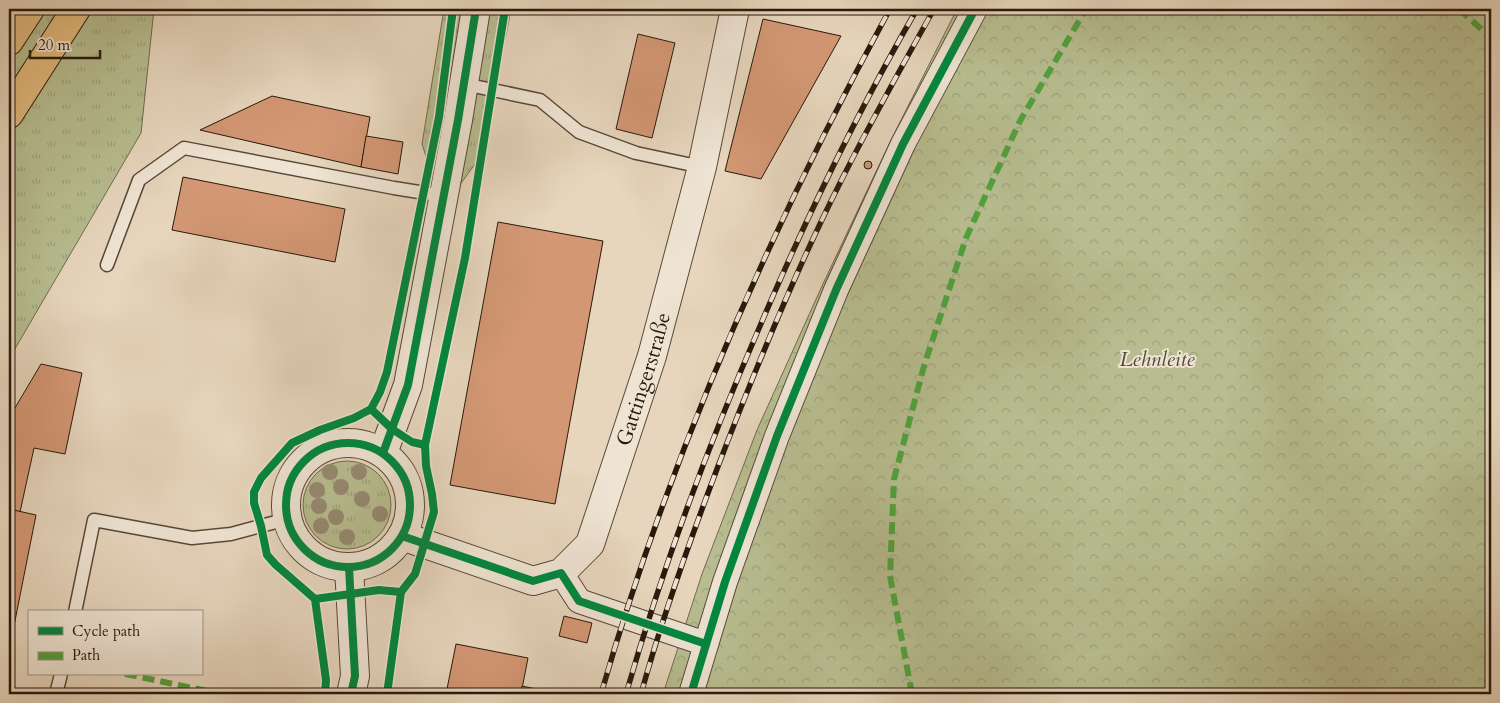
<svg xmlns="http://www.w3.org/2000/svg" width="1500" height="703" font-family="Cardo,serif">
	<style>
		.grass { fill: url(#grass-tufts); stroke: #706b4e }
		.park { fill: url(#park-crowns); stroke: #706b4e }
		.building { fill: #d39774; stroke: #29190b }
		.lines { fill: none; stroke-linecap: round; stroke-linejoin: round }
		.service-casing { stroke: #584838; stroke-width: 15 }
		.minor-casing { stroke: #584838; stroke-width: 26 }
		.tertiary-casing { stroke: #584838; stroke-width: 30 }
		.trunk-casing { stroke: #29190b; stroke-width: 30 }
		.service { stroke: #efe4d4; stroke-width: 12 }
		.minor { stroke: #efe4d4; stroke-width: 24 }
		.tertiary { stroke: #efe4d4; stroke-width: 28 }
		.trunk { stroke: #e4bb7e; stroke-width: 28 }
		.rail-casing { stroke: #29190b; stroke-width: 5.5 }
		.rail { stroke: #efe4d4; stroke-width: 4; stroke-dasharray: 11; stroke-linecap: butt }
		.quiet { stroke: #51a13e; stroke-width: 6; stroke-dasharray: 12 6; stroke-linecap: butt }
		.cycleway-casing { stroke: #efe4d4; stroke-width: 11 }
		.cycleway { stroke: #00873e; stroke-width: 8 }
		.tree { fill: #968971 }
		.labels { text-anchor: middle; stroke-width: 4; stroke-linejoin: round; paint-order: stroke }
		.park-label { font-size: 21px; font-style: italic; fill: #544a33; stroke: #efe4d4 }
		.street-label { font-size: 21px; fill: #29190b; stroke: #efe4d4 }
	</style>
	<defs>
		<pattern id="grass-tufts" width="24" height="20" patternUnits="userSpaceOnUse" patternTransform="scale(1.25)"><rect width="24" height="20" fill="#b7bd90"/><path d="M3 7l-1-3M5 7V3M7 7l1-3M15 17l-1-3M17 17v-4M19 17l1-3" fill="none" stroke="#9da27b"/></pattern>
		<pattern id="park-crowns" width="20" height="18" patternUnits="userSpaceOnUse" patternTransform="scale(1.25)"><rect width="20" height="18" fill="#b7bd90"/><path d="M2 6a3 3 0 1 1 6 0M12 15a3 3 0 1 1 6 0" fill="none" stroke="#9da27b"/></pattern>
	</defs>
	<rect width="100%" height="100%" fill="#e7d6bd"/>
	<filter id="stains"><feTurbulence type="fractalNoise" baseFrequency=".004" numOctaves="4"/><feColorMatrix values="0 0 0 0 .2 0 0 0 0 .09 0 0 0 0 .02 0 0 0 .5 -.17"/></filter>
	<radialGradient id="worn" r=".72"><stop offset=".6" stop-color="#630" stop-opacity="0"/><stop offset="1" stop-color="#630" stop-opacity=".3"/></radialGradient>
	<g class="grass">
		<path d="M9,9H154L141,133L9,359Z"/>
		<path d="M444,9H511L483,153L443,208L422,144Z"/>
		<circle cx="347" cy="505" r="44"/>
	</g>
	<path class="park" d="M957,9H1491V694H663L702,574L757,430L822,286L892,138Z"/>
	<g class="building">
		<path d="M763,19L841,36L761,179L725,171Z"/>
		<path d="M638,34L675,43L652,138L616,129Z"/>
		<path d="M272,96L370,117L361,167L200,130Z"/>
		<path d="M366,136L403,142L398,174L361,167Z"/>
		<circle cx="868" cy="165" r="4"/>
		<path d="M183,177L345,209L335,262L172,230Z"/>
		<path d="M498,222L603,241L555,504L450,485Z"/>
		<path d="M41,364L82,373L65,454L34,448L20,512L9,509V418Z"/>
		<path d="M9,509L36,515L9,651Z"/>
		<path d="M564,616L592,623L587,643L559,636Z"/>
		<path d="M456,644L528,658L521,694H446Z"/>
		<path d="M522,686L550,692L549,694H521Z"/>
	</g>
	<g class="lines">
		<defs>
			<g id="service">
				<path d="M464,84L540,100L579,132L636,153L702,167"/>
				<path d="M107,265L139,180L184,148L394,188L444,196"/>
				<path d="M75,612L94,520L192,538L231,534L287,519"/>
				<path d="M56,694L61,674"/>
			</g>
			<g id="minor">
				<path d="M561,573L579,601L706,644"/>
				<path d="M691,694L725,582L777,436L836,290L903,144L975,9"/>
			</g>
			<g id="tertiary">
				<circle cx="348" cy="505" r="62"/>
				<path d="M383,453L408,385L458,120L476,9"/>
				<path id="s1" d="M402,536L533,581L561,573L590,544L652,356L702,167L735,9"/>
				<path d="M349,567L355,676L351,694"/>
			</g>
			<g id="trunk">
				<path d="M9,41L30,9"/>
				<path d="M9,114L76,9"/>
			</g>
		</defs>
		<use href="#service" class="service-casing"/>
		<use href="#minor" class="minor-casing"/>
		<use href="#tertiary" class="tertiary-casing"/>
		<use href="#trunk" class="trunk-casing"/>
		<use href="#service" class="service"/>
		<use href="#minor" class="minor"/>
		<use href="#tertiary" class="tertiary"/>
		<use href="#trunk" class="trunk"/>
		<defs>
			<g id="rail">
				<path d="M601,694C670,455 771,227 890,9"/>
				<path d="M626,694C662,569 708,446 760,326C806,218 858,111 917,9"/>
				<path d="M641,694C662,618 689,543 717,469C754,372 794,274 841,181C870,123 902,66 934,9"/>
			</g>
		</defs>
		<use href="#rail" class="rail-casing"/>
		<use href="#rail" class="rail"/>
		<g class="quiet">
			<path d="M1459,9L1491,38"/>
			<path d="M125,674L222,694"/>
			<path d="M912,694L890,576L894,479L924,366L966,238L1020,121L1086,9"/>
		</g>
		<defs>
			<g id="cycleway">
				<path d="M371,409L392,429L412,442L425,445"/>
				<circle cx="348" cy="505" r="62"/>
				<path d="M383,453L408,385L458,120L476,9"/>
				<path d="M402,536L533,581L561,573L579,601L706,644"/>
				<path d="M349,567L355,676L351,694"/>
				<path d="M315,599L379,590L401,592"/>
				<path d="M325,694L326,680L315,599L276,565L267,555L261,526L254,503V492L261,478L292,443L320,430L354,418L371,409L380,392L387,372L439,117L453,9"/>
				<path d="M387,694L401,592L415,574L434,512L432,494L426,466L425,445L465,258L505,9"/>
				<path d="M691,694L725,582L777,436L836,290L903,144L975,9"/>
			</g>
		</defs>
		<use href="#cycleway" class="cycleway-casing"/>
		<use href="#cycleway" class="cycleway"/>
	</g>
	<g class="tree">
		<circle cx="330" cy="472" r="8"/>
		<circle cx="359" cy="472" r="8"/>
		<circle cx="341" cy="487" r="8"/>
		<circle cx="317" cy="490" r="8"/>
		<circle cx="362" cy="499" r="8"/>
		<circle cx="319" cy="506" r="8"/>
		<circle cx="380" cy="514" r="8"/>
		<circle cx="336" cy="517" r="8"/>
		<circle cx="321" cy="526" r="8"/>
		<circle cx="347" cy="537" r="8"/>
	</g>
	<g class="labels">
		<g class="park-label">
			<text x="1157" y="366">Lehnleite</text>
		</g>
		<g class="street-label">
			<text dy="7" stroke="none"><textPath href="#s1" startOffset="382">Gattingerstraße</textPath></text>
		</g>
	</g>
	<rect width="1500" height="703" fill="none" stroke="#e7d6bd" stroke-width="30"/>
	<rect x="10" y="10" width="1480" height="683" fill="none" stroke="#29190b" stroke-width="2.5"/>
	<rect x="15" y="15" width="1470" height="673" fill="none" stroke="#29190b"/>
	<rect x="28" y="610" width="175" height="65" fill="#efe4d4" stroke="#a09384"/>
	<rect x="38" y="627" width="25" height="8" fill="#00873e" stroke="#a09384"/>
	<text x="72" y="636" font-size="15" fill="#29190b">Cycle path</text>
	<rect x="38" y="652" width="25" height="8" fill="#51a13e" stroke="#a09384"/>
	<text x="72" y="660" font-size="15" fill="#29190b">Path</text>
	<path d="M30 50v8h70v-8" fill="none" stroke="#29190b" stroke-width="2.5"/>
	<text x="38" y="50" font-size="15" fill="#29190b" stroke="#efe4d4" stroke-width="4" paint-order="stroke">20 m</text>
	<rect width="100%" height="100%" filter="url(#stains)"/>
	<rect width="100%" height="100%" fill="url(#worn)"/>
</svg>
